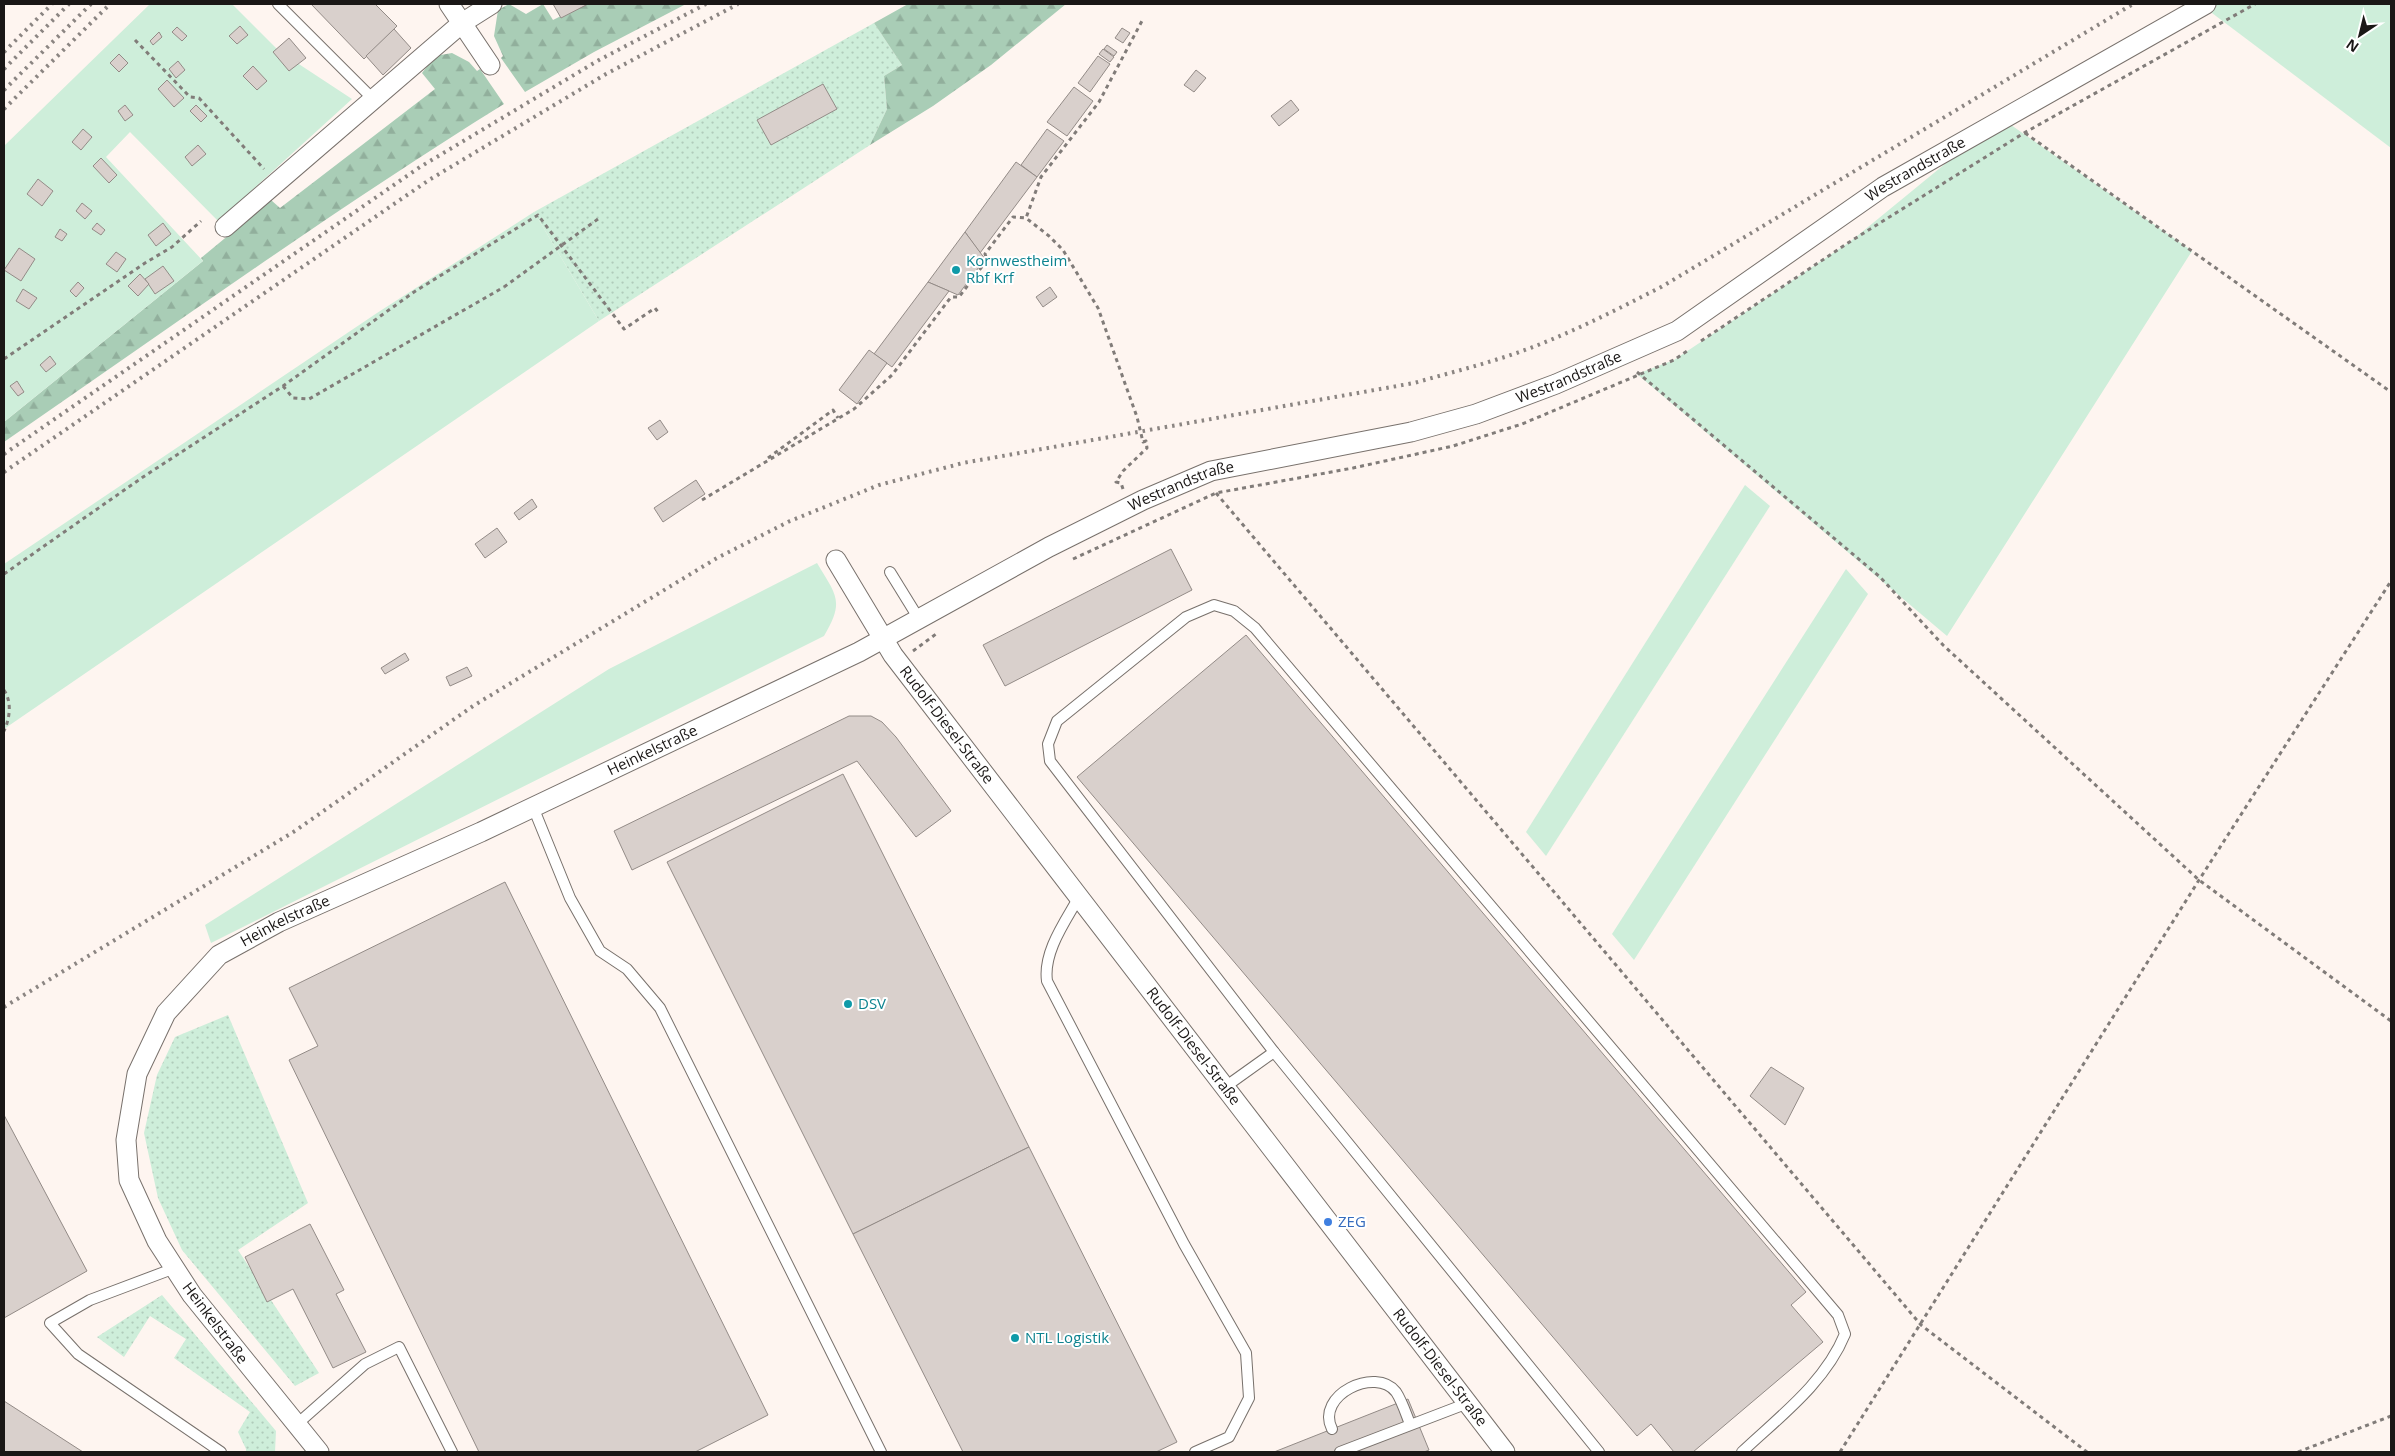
<svg xmlns="http://www.w3.org/2000/svg" width="2395" height="1456" font-family="'Open Sans',sans-serif">
	<style>
		.grass { fill: url(#grass-dots) }
		.forest { fill: url(#forest-firs) }
		.garden { fill: #ceeeda }
		.building { fill: #d9d0cc; stroke: #938b87 }
		.lines { fill: none; stroke-linecap: round; stroke-linejoin: round }
		.service-casing { stroke: #78716c; stroke-width: 12 }
		.minor-casing { stroke: #78716c; stroke-width: 21 }
		.path { stroke: #817c79; stroke-width: 3; stroke-dasharray: 4 4; stroke-linecap: butt }
		.service { stroke: #fff; stroke-width: 10 }
		.minor { stroke: #fff; stroke-width: 19 }
		.rail { stroke: #8b8582; stroke-width: 4; stroke-dasharray: 2.5 5; stroke-linecap: butt }
		.path-bridge { stroke: #817c79; stroke-width: 3; stroke-dasharray: 4 4; stroke-linecap: butt }
		.culture-dot { fill: #0f9aa8; stroke: #fff; stroke-width: 2 }
		.shop-dot { fill: #3f7fe0; stroke: #fff; stroke-width: 2 }
		.labels { text-anchor: middle; stroke-width: 4; stroke-linejoin: round; paint-order: stroke }
		.street-label { font-size: 15px; fill: #1a1716; stroke: #fff }
		.culture-label { font-size: 15px; fill: #0d838f; stroke: #fff; text-anchor: start }
		.shop-label { font-size: 15px; fill: #366cbe; stroke: #fff; text-anchor: start }
	</style>
	<defs>
		<pattern id="grass-dots" width="8" height="8" patternUnits="userSpaceOnUse" patternTransform="scale(1.25)"><rect width="8" height="8" fill="#ceeeda"/><path d="M2 2h.1M6 6h.1" fill="none" stroke="#b0cbba" stroke-width="1.8" stroke-linecap="round"/></pattern>
		<pattern id="forest-firs" width="22" height="20" patternUnits="userSpaceOnUse" patternTransform="scale(1.25)"><rect width="22" height="20" fill="#a9cdb6"/><path d="M5 1l3.5 6h-7zM16 11l3.5 6h-7z" fill="#91af9c"/></pattern>
	</defs>
	<rect width="100%" height="100%" fill="#fef5f0"/>
	<g class="grass">
		<path d="M874,23L902,65L884,76L887,109L870,145L599,321L534,212Z"/>
		<path d="M228,1015L308,1203L238,1250L319,1373L295,1386L182,1250L158,1198L144,1133L157,1075L175,1037Z"/>
		<path d="M162,1295L276,1431L275,1452H246V1449L238,1432L250,1412L174,1358L186,1339L150,1316L124,1357L97,1337Z"/>
	</g>
	<g class="forest">
		<path d="M509,4L526,14L543,4L553,20L585,4H686L594,52L525,92L501,58L503,56L494,36L498,10Z"/>
		<path d="M908,4H1066L991,65L933,106L870,145L887,109L884,76L902,65L874,23Z"/>
		<path d="M452,53L469,62L477,71L480,69L504,104C333,210 170,328 4,442V422L203,261L201,258L271,200L280,208L435,89L422,73L435,56Z"/>
	</g>
	<g class="garden">
		<path d="M150,4H232L279,51L352,99L218,221L130,132L106,157L203,261L4,422V146Z"/>
		<path d="M2200,4H2391V148Z"/>
		<path d="M2001,118L2192,251L1947,636L1637,374L1674,360L1851,241Z"/>
		<path d="M534,212L599,321L4,729V564L377,313Z"/>
		<path d="M1745,485L1770,506L1546,856L1526,832Z"/>
		<path d="M817,563C836,595 845,601 824,636L211,943L205,925L609,669Z"/>
		<path d="M1846,569L1868,594L1634,960L1612,934Z"/>
	</g>
	<g class="building">
		<path d="M311,4H375L397,26L364,59Z"/>
		<path d="M553,4H588L561,18Z"/>
		<path d="M240,26L248,35L237,44L229,36Z"/>
		<path d="M177,27L187,36L182,41L172,32Z"/>
		<path d="M1122,28L1130,33L1123,43L1115,38Z"/>
		<path d="M394,29L411,48L383,75L366,56Z"/>
		<path d="M159,32L162,37L153,45L150,41Z"/>
		<path d="M289,38L306,58L289,71L273,52Z"/>
		<path d="M1107,45L1117,52L1114,56L1104,49Z"/>
		<path d="M1103,49L1114,57L1110,62L1099,54Z"/>
		<path d="M119,54L128,63L119,72L110,63Z"/>
		<path d="M1098,56L1110,64L1090,92L1078,83Z"/>
		<path d="M178,61L185,70L176,78L169,69Z"/>
		<path d="M253,66L267,81L257,90L243,76Z"/>
		<path d="M1196,70L1206,78L1194,92L1184,85Z"/>
		<path d="M167,80L184,98L174,107L158,89Z"/>
		<path d="M823,84L837,109L771,145L757,120Z"/>
		<path d="M1074,87L1093,101L1067,136L1047,122Z"/>
		<path d="M1291,100L1299,110L1279,126L1271,116Z"/>
		<path d="M125,105L133,115L125,121L118,111Z"/>
		<path d="M196,105L207,116L201,122L190,111Z"/>
		<path d="M83,129L92,137L81,150L72,142Z"/>
		<path d="M1047,129L1064,141L1037,177L1021,165Z"/>
		<path d="M198,145L206,154L192,166L185,157Z"/>
		<path d="M101,158L117,175L109,183L93,166Z"/>
		<path d="M1016,162L1037,177L980,253L965,232Z"/>
		<path d="M38,179L53,191L42,206L27,194Z"/>
		<path d="M82,203L92,211L85,219L76,211Z"/>
		<path d="M97,223L105,230L101,235L92,229Z"/>
		<path d="M163,223L171,234L156,246L148,235Z"/>
		<path d="M60,229L67,234L62,241L55,237Z"/>
		<path d="M965,232L985,259L958,295L928,282Z"/>
		<path d="M19,248L35,259L21,281L4,270Z"/>
		<path d="M116,252L126,259L117,272L106,264Z"/>
		<path d="M163,266L174,281L155,294L145,279Z"/>
		<path d="M140,274L149,284L138,296L128,286Z"/>
		<path d="M78,282L84,288L76,297L70,291Z"/>
		<path d="M928,282L949,291L892,367L874,354Z"/>
		<path d="M1050,287L1057,297L1043,307L1036,297Z"/>
		<path d="M23,289L37,298L29,309L16,301Z"/>
		<path d="M869,350L887,363L857,404L839,390Z"/>
		<path d="M50,356L56,364L46,372L40,365Z"/>
		<path d="M17,381L24,392L18,396L10,386Z"/>
		<path d="M660,420L668,432L657,440L648,428Z"/>
		<path d="M696,480L705,494L663,522L654,508Z"/>
		<path d="M532,499L537,507L519,520L514,513Z"/>
		<path d="M497,528L507,542L485,558L475,544Z"/>
		<path d="M1171,549L1192,590L1005,686L983,645Z"/>
		<path d="M1246,635L1806,1292L1791,1305L1823,1342L1693,1452H1674L1651,1424L1637,1436L1077,777Z"/>
		<path d="M405,653L409,660L385,674L381,668Z"/>
		<path d="M467,667L472,676L450,686L446,677Z"/>
		<path d="M849,716H871L882,722L896,737L951,811L916,837L857,761L632,870L614,831Z"/>
		<path d="M843,774L1029,1147L853,1234L667,862Z"/>
		<path d="M505,882L768,1415L695,1452H479L289,1060L318,1046L289,988Z"/>
		<path d="M1771,1067L1804,1088L1785,1125L1750,1096Z"/>
		<path d="M4,1115L87,1271L4,1318Z"/>
		<path d="M1029,1147L1177,1442L1156,1452H963L853,1234Z"/>
		<path d="M310,1224L344,1290L336,1294L366,1352L333,1368L293,1289L267,1302L245,1257Z"/>
		<path d="M1408,1399L1429,1450L1424,1452H1274Z"/>
		<path d="M4,1401L83,1452H4Z"/>
	</g>
	<g class="lines">
		<defs>
			<g id="service">
				<path d="M278,4L373,99"/>
				<path d="M890,572L919,619"/>
				<path d="M533,807L570,898L600,951L627,969L660,1008L881,1452"/>
				<path d="M1079,897C1065,922 1043,952 1047,981L1184,1244L1246,1353L1249,1398L1229,1437L1195,1452"/>
				<path d="M1225,1087L1274,1052"/>
				<path d="M175,1268L90,1300L50,1323L78,1354L221,1452"/>
				<path d="M296,1425L365,1364L399,1347L452,1452"/>
				<path d="M1332,1429C1315,1395 1376,1366 1396,1392C1402,1401 1406,1414 1410,1424"/>
				<path d="M1340,1452L1468,1403"/>
				<path d="M1599,1452L1274,1052L1050,761L1048,744L1057,721L1186,617L1214,605L1234,611L1255,628L1838,1315L1845,1334C1825,1383 1779,1417 1742,1452"/>
			</g>
			<g id="minor">
				<path d="M449,4L490,65"/>
				<path d="M225,227L462,23L492,4"/>
				<path id="s1" d="M836,560L893,655L1505,1452"/>
				<path id="s2" d="M319,1452L192,1295L157,1241L129,1180L126,1140L137,1074L166,1013L219,955L279,922L481,832L859,652L1049,547L1143,500L1211,471L1411,432L1476,414L1556,384L1677,331L1883,187L2206,4"/>
			</g>
		</defs>
		<use href="#service" class="service-casing"/>
		<use href="#minor" class="minor-casing"/>
		<g class="path">
			<path d="M135,40L190,97L199,98L264,169"/>
			<path d="M2025,133L2391,392"/>
			<path d="M1701,341L1851,241L2024,133L2255,4"/>
			<path d="M4,359L145,263L172,247L201,221"/>
			<path d="M1637,372L1880,577L1943,645L2199,880L2391,1021"/>
			<path d="M283,386L293,398L309,399L504,287"/>
			<path d="M768,458L833,410L838,418"/>
			<path d="M1123,489L1121,483L1116,482L1123,471L1147,448L1146,441L1143,442L1137,417L1098,308L1063,250L1049,236L1026,218L1041,177L1099,102L1143,19"/>
			<path d="M1216,493L1921,1325L2087,1452"/>
			<path d="M702,500L854,409L892,375L951,297H959L987,260L985,254L1013,217L1026,218"/>
			<path d="M1073,559L1216,493L1353,468L1453,446L1522,424L1674,360L1690,349"/>
			<path d="M4,574L143,477L283,386L414,292L538,215L624,329L655,308L658,312"/>
			<path d="M913,651L936,634"/>
			<path d="M4,690C12,702 10,718 4,731"/>
			<path d="M1840,1452L2199,880L2391,581"/>
			<path d="M2298,1452L2391,1416"/>
		</g>
		<use href="#service" class="service"/>
		<use href="#minor" class="minor"/>
		<g class="rail">
			<path d="M4,52L52,4"/>
			<path d="M4,69L69,4"/>
			<path d="M4,90L91,4"/>
			<path d="M4,109L110,4"/>
			<path d="M4,454L420,167L599,60L706,4"/>
			<path d="M4,472L429,180L606,74L738,4"/>
			<path d="M4,1007L295,831L473,706L717,558L790,521L879,485L963,463L1414,383C1456,371 1498,361 1538,345C1581,328 1622,307 1663,286L2133,4"/>
		</g>
		<path class="path-bridge" d="M504,287L598,219"/>
	</g>
	<g class="culture-dot">
		<circle cx="956" cy="270" r="5"/>
		<circle cx="848" cy="1004" r="5"/>
		<circle cx="1015" cy="1338" r="5"/>
	</g>
	<circle class="shop-dot" cx="1328" cy="1222" r="5"/>
	<g class="labels">
		<g class="street-label">
			<text dy="5" stroke="none"><textPath href="#s2" startOffset="2468">Westrandstraße</textPath></text>
			<text dy="5" stroke="none"><textPath href="#s2" startOffset="2062">Westrandstraße</textPath></text>
			<text dy="5" stroke="none"><textPath href="#s2" startOffset="1658">Westrandstraße</textPath></text>
			<text dy="5" stroke="none"><textPath href="#s1" startOffset="199">Rudolf-Diesel-Straße</textPath></text>
			<text dy="5" stroke="none"><textPath href="#s2" startOffset="1066">Heinkelstraße</textPath></text>
			<text dy="5" stroke="none"><textPath href="#s2" startOffset="661">Heinkelstraße</textPath></text>
			<text dy="5" stroke="none"><textPath href="#s1" startOffset="604">Rudolf-Diesel-Straße</textPath></text>
			<text transform="translate(215 1323) rotate(53)" y="5">Heinkelstraße</text>
			<text dy="5" stroke="none"><textPath href="#s1" startOffset="1009">Rudolf-Diesel-Straße</textPath></text>
		</g>
		<g class="culture-label">
			<text x="966" y="266">Kornwestheim<tspan x="966" dy="17">Rbf Krf</tspan></text>
			<text x="858" y="1009">DSV</text>
			<text x="1025" y="1343">NTL Logistik</text>
		</g>
		<g class="shop-label">
			<text x="1338" y="1227">ZEG</text>
		</g>
	</g>
	<rect width="2395" height="1456" fill="none" stroke="#1a1716" stroke-width="10"/>
	<g transform="translate(2360 35) rotate(215)" stroke="#ffffff" stroke-width="4" paint-order="stroke">
	<path d="M0-4L9 19L0 12L-9 19Z" fill="#1a1716"/>
	<text y="-8" font-size="14" font-weight="bold" text-anchor="middle" fill="#1a1716">N</text>
	</g>
</svg>
